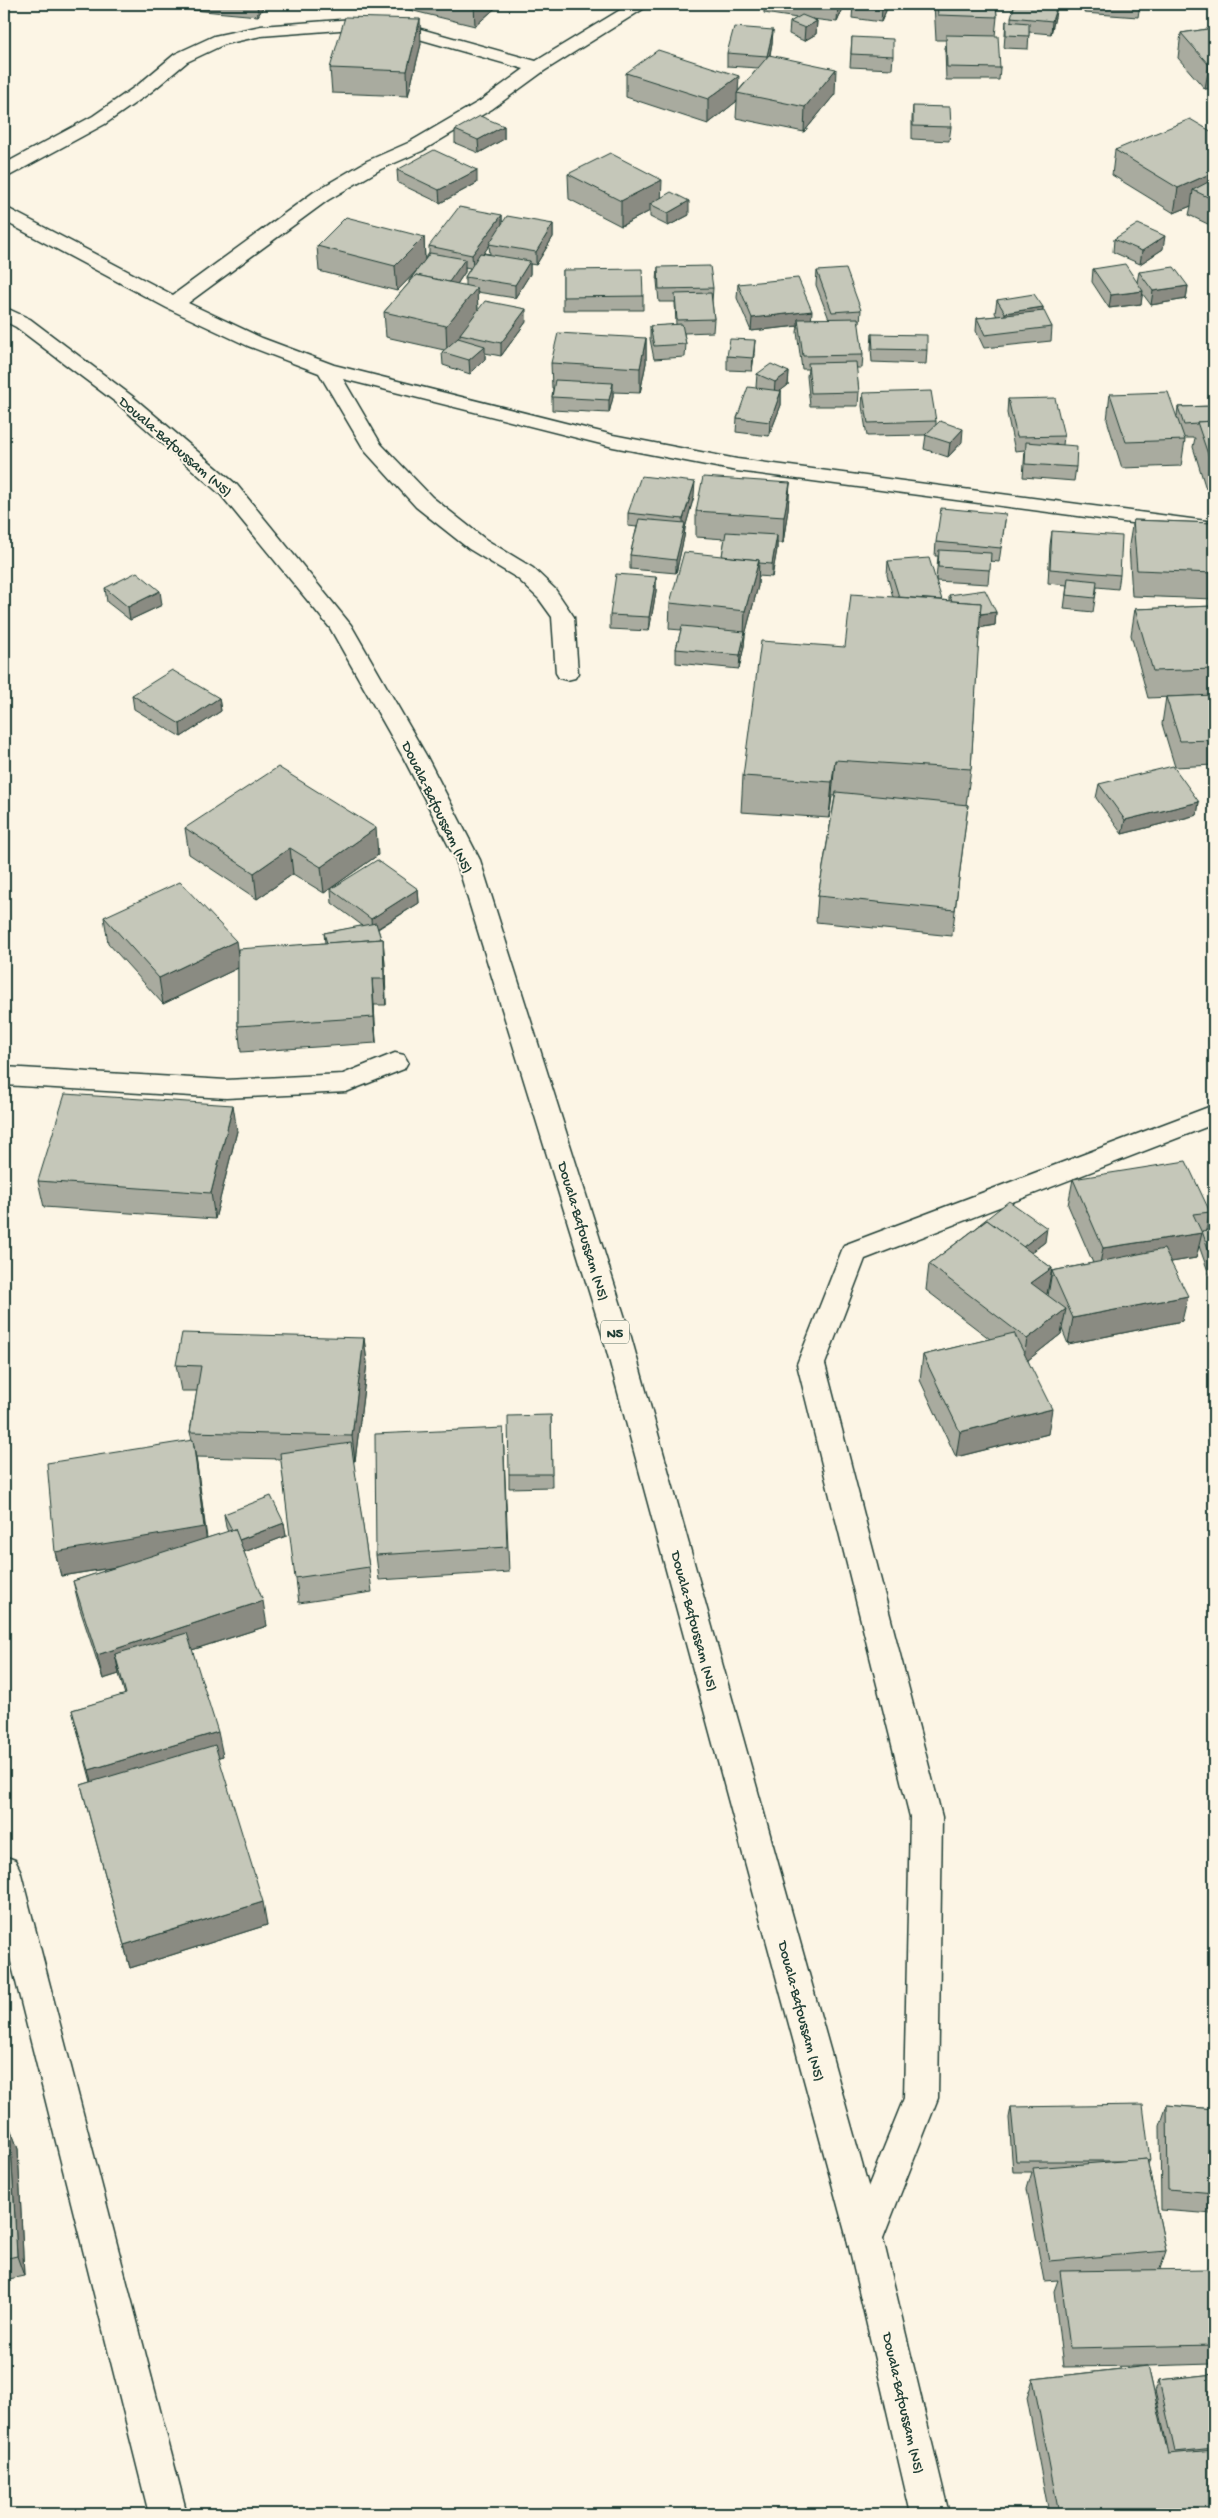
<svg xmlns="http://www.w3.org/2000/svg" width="1218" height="2518" font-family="'Gochi Hand',sans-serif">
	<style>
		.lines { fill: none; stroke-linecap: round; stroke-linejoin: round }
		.minor-casing { stroke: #1f3d34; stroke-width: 3 }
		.highway-casing { stroke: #1f3d34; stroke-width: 3 }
		.minor { fill: #fcf5e5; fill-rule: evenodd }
		.highway { fill: #fcf5e5; fill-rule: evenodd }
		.wall { fill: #a9ab9f; stroke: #1f3d34; fill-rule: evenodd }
		.shaded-wall { fill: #8a8b82; stroke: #1f3d34 }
		.building { fill: #c5c7b9; stroke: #1f3d34 }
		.labels { text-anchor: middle; stroke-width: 4; stroke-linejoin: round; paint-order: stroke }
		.shield { fill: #fcf5e5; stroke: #617469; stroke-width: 1 }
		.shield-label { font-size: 14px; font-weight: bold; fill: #1f3d34 }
		.street-label { font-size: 15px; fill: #1f3d34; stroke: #fcf5e5 }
	</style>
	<rect width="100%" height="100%" fill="#fcf5e5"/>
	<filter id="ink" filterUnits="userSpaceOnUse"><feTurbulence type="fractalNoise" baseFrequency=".02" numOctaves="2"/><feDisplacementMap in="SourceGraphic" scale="10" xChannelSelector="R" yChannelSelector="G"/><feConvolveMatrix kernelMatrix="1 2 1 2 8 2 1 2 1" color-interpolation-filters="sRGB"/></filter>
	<g filter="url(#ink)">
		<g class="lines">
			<defs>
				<g id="minor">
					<path d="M630,4H651L544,71L492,109L422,151L381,169L328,200L188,303L262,338L334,365L613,435L737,459L1214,522V534L737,471L613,447L343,379L381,444L432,497L485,539L533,568L555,589L574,617L578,673L575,678L567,680L559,678L556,673L552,617L539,599L517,578L469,549L416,507L365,451L319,373L248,346L167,308L4,221V208L11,210L173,295L314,192L367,161L408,143L480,101L524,69L391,31L353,29L261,36L225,44L187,62L151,92L105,124L11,175L4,177V164L93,116L139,84L175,54L214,36L261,26L353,19L392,21L536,61Z"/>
					<path d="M395,1053L404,1055L408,1062L404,1069L346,1092L226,1098L4,1085V1067L226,1080L343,1074Z"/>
					<path d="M1214,1105V1124L865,1259L825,1364L942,1817L938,2098L878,2251L865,2256L852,2251L847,2239L904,2098L910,1817L797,1364L844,1245Z"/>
					<path d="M4,1856L15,1860L20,1870L187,2514H149L4,1934Z"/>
				</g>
				<path id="highway" d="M4,307L30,319L132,396L237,485L351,625L427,757L480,860L631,1337L883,2239L949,2514H911L847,2239L603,1337L456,860L403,757L330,628L221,495L118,404L16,327L4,321Z"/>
			</defs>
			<use href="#minor" class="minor-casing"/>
			<use href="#highway" class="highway-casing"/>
			<use href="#minor" class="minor"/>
			<use href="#highway" class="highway"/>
		</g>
		<g class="wall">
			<path d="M170,4H265L258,16L171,8Z"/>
			<path d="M385,4H500L475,26Z"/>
			<path d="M764,4H845L837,22L812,19L817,21L816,34L804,41L789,34L790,22L797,18L764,13Z"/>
			<path d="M854,4H889L881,22L852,18L853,6Z"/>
			<path d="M934,4H996L997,17L995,36L1000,68L999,80H946L945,48L946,40H936Z"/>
			<path d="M1085,4H1140L1138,17L1084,13Z"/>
			<path d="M1193,4H1214V8Z"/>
			<path d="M1057,5L1055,17L1051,34L1029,32L1028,49L1004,48L1006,21L1011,22V17Z"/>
			<path d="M1214,28V88L1205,89L1178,58L1181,33Z"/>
			<path d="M773,30L772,43L770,55L835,94L804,132L736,118L737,101L708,124L626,97V73L738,91L758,68L727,66V53Z"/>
			<path d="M852,37L893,56L892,69L850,67Z"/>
			<path d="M421,44L408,96L332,93L330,68Z"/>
			<path d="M913,106L951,127L949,141L912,139V119Z"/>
			<path d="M504,126V139L479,153L455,143V130Z"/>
			<path d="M1214,133V227L1189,215L1191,206L1174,213L1112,175L1115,150Z"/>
			<path d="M397,170L477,183L440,203L398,183Z"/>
			<path d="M568,174L661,198L689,215L668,226L650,217V211L621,226L569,199Z"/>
			<path d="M502,215V224H553V237L536,265L530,264V274L515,298L477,292L478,310L526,322L501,356L485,353V359L470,374L443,365L442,352L444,350L386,337L384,312L409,283V281L417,270L397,291L319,271L317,246L424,237L425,259L429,253V246ZM489,245L490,254L484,253ZM465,267L470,268L465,277V286L457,284L465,272Z"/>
			<path d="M1114,239L1163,249L1140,264L1113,252Z"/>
			<path d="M658,267L713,288L712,301L714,319L713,332L684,333L686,344L685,357L654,359L650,339V326L676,325L675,302H659L657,281Z"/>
			<path d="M1093,269L1137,282L1139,272L1188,286L1186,299L1151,305L1142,293L1141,304L1109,308L1092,282Z"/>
			<path d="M563,270L643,296V310H563Z"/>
			<path d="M817,271L861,310L860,323H858L863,355L862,368H856L859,392L858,406H810L807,376L808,369H802L797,332L798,326L751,331L737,298L738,284L812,319H829L816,285Z"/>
			<path d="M997,300L1043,307V311L1052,327L1051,341L984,348L976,331L977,318L997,316L995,313Z"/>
			<path d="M872,334L927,350L926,364L872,362L871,348Z"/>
			<path d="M646,338V363L640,393L613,392V397L609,413L552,410V397L553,388H552L551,363Z"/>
			<path d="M754,354L752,371L727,370V356Z"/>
			<path d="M789,372L788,385L780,391H781V405L769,436L736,432L737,418L758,388L756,387L757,374Z"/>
			<path d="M863,393L936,421V425L962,442L948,457L924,449L926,435L867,436L862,406Z"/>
			<path d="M1110,394L1177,416L1178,407L1214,406V489H1206L1193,447L1195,438H1184L1185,440L1181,466L1122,468L1107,420Z"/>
			<path d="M1008,399L1064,436L1063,445L1076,467L1074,481L1023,477L1025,450L1015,451L1007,413Z"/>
			<path d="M790,483L788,509L783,543H777V549L772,577L758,576V586L745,635L744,646L739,669L676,663V649L681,630L669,629L670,603L722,556L725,539L696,537V511Z"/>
			<path d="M694,496L685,528L684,537L676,573L630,569V555L637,527L628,526V513Z"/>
			<path d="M1006,514L999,562L990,561L988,584L936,581L938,556H935L936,542Z"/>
			<path d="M1133,520L1214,523V599L1132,596L1129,545Z"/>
			<path d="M1052,531L1120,575L1118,589L1097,587L1093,612L1064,609L1067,585L1048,583L1050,545Z"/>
			<path d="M888,561L942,600L949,601V595L996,612L995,625L979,628L971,769L966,805H968L952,936L816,922L818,896L835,796H832L829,818L741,812L743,776L845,647L893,597L887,575Z"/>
			<path d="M656,577V591L649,631L610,629V615Z"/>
			<path d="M105,588L162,605L130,620L107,602Z"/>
			<path d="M1214,606V765L1175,767L1162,724L1166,697L1195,696L1148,698L1131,635L1135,609Z"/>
			<path d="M132,695L219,698L221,711L181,737L134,709Z"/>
			<path d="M1099,784L1199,802L1197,815L1122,834L1096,798Z"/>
			<path d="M185,828L378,855L324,893L293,874L257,899L189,854Z"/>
			<path d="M331,889H418L419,903L378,929L381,939H383L385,965L386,1005H374L376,1043L241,1052L238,1026V968L163,1004L108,943L104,917L238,951L325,943L324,933L363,926L332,903Z"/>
			<path d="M237,1131L215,1219L44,1207L38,1181Z"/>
			<path d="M1073,1179L1210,1212L1206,1230L1214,1229V1288L1199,1246L1196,1258L1171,1262L1182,1321L1068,1344L1062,1329L1061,1334L1028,1360L1048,1434L956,1457L920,1380L923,1355L990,1339L926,1290L929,1264L980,1225V1224L1045,1242L1031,1253L1052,1268L1047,1294H1046L1048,1296L1052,1271L1093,1263L1068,1205Z"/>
			<path d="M364,1338L367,1363L355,1461H353L369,1567L372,1592L299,1603L281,1459L196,1457L207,1538L228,1532L226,1527L224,1514L284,1523L286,1536L244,1552L267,1626L192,1650L223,1756L218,1757L267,1925L130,1968L81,1785L91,1782L72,1710L125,1695L119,1674L103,1679L79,1606L73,1581L118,1567L61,1576L55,1552L192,1440L190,1432L197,1391H181L176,1365Z"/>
			<path d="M551,1415L552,1487L509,1488V1474Z"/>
			<path d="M503,1428L509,1572L379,1580L376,1555Z"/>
			<path d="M1167,2105L1214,2109V2214L1161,2210L1160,2126Z"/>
			<path d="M1011,2107L1150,2160L1148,2164L1166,2251L1160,2269L1214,2316V2355L1210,2364L1148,2366L1168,2454H1169L1155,2391L1159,2380L1214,2374V2514H1049L1027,2398L1033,2379L1147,2366L1063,2367L1054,2291L1058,2280L1044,2281L1027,2189L1032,2172H1013L1009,2118Z"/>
			<path d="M10,2128L18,2149L24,2276L4,2280V2129Z"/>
		</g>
		<g class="shaded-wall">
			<path d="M257,4H265L258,16Z"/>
			<path d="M474,4H500L475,26Z"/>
			<path d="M838,4H845L837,22Z"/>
			<path d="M884,4H889L881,22L882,9Z"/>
			<path d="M1057,5L1055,17L1051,34L1052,21Z"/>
			<path d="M420,19L421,44L408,96L407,71Z"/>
			<path d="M817,21L816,34L804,41L805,28Z"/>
			<path d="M773,30L772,43L767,69V56Z"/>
			<path d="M1214,64V88L1205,89L1209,65Z"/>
			<path d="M836,69L835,94L804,132L805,107Z"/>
			<path d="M739,76L738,93H737V101L708,124V99Z"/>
			<path d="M504,126V139L479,153L478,140Z"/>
			<path d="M477,170V183L440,203L439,190Z"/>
			<path d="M1214,172V196L1193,190L1191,206L1174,213L1178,188Z"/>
			<path d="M662,180L661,205L650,204V211L621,226V201Z"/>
			<path d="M689,201V215L668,226V213Z"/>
			<path d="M502,215V228L473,268L472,255Z"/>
			<path d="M553,224V237L536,265V252Z"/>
			<path d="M1165,236L1163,249L1140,264L1142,251Z"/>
			<path d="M424,237L425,262L397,291L395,266Z"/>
			<path d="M465,259V272L446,301L445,287Z"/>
			<path d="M530,261V274L515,298V285Z"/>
			<path d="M1188,286L1186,299L1151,305L1153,291Z"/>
			<path d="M477,288L478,314L460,334V336L447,351L446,326Z"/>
			<path d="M1143,291L1141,304L1109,308L1111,295Z"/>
			<path d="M1043,307L1042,320L1004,326L1005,313Z"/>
			<path d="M526,309V322L501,356V343Z"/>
			<path d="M812,311L811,324L798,319V326L751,331L752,318Z"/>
			<path d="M646,338V363L640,393V368Z"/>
			<path d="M755,340L754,354L752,371L753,358Z"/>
			<path d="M485,346V359L470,374L469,360Z"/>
			<path d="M789,372L788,385L774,396L775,382Z"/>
			<path d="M613,383V397L609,413V400Z"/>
			<path d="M781,391V405L769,436L770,422Z"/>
			<path d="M963,429L962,442L948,457L950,443Z"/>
			<path d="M695,482L694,496L685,528L684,537L676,573V560L683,530V519Z"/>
			<path d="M790,483L788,509L783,543L784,517Z"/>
			<path d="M777,535V549L772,577V564Z"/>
			<path d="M759,560L758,586L745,635L744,646L739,669L740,655L744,634L745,611Z"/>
			<path d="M656,577V591L649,631V617Z"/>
			<path d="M160,591L162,605L130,620L128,607Z"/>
			<path d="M996,612L995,625L959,631L961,617Z"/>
			<path d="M219,698L221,711L181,737L180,724Z"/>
			<path d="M835,760L832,796L829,818L832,782Z"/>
			<path d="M1199,802L1197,815L1122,834L1125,820Z"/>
			<path d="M376,828L378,855L324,893L321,867Z"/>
			<path d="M290,848L293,874L257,899L254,873Z"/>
			<path d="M418,889L419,903L372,932L371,919Z"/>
			<path d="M383,939L385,965L386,1005L384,979Z"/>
			<path d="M236,941L240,967L163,1004L159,978Z"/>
			<path d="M372,979L374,1005L376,1043L374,1017Z"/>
			<path d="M233,1105L237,1131L215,1219L211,1193Z"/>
			<path d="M1047,1228L1045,1242L1016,1264L1018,1251Z"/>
			<path d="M1202,1233L1196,1258L1098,1274L1103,1248Z"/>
			<path d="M1052,1268L1047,1294L1027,1309L1031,1283Z"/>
			<path d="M1188,1296L1182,1321L1068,1344L1073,1318Z"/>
			<path d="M1066,1309L1061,1334L1023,1364L1027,1339Z"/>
			<path d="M364,1338L367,1363L355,1461L352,1436Z"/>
			<path d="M1052,1409L1048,1434L956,1457L960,1432Z"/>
			<path d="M193,1440L197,1465L208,1552L61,1576L55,1552Z"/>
			<path d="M284,1523L286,1536L239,1554L237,1541Z"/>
			<path d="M263,1601L267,1626L120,1673L115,1654L119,1674L103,1679L97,1655Z"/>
			<path d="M218,1732L223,1756L95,1794L89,1770Z"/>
			<path d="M263,1902L267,1925L130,1968L124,1945Z"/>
			<path d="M10,2128L18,2149L24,2276L17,2256Z"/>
		</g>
		<g class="building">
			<path d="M854,4H884L882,9L853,6Z"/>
			<path d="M937,4H996L997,17L938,15Z"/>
			<path d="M1015,4H1049L1057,5L1052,21L1011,17Z"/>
			<path d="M802,15L817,21L805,28L790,22Z"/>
			<path d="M345,17L420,19L407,71L330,68Z"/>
			<path d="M1006,21L1029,23V36L1006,35Z"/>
			<path d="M734,27L773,30L767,56L727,53Z"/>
			<path d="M1214,28V64L1209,65L1181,33Z"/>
			<path d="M946,35L998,36L1000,68L947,67Z"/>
			<path d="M852,37L893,39V56L851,54Z"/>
			<path d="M658,50L739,76L708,99L626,73Z"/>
			<path d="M769,55L836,69L805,107L737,93Z"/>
			<path d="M913,106L950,107L951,127L913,126Z"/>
			<path d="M480,116L504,126L478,140L455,130Z"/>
			<path d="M1190,119L1214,133V172L1178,188L1115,150Z"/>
			<path d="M434,150L477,170L439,190L397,170Z"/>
			<path d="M610,153L662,180L621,201L568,174Z"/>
			<path d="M1214,179V200L1193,190Z"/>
			<path d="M671,192L689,201L668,213L650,204Z"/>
			<path d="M459,207L502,215L472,255L429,246Z"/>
			<path d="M507,216L553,224L536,252L489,244Z"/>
			<path d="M346,217L424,237L395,266L317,246Z"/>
			<path d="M1138,224L1165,236L1142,251L1114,239Z"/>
			<path d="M430,253L465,259L449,282L416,275L411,281H409Z"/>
			<path d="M480,253L530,261L515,285L465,277Z"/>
			<path d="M1125,264L1143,291L1111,295L1093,269Z"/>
			<path d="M710,266L713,288L659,289L658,267Z"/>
			<path d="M1174,267L1188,286L1153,291L1139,272Z"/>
			<path d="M642,269L643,296L563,297V270Z"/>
			<path d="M846,269L861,310L832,312L817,271Z"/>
			<path d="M416,275L477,288L446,326L384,312Z"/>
			<path d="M798,278L812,311L752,318L738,284Z"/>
			<path d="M711,293L714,319L677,320L675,294Z"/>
			<path d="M1034,294L1043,307L1005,313L997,300Z"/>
			<path d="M485,301L526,309L501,343L460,334Z"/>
			<path d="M1044,311L1052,327L985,335L977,318Z"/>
			<path d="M858,318L863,355L803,356L798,319Z"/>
			<path d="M682,324L686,344L654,346L650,326Z"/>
			<path d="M558,333L646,338L640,368L551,363Z"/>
			<path d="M872,334L927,335V350L873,349Z"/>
			<path d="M458,338L485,346L469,360L442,352Z"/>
			<path d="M730,339L755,340L753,358L727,356Z"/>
			<path d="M856,362L859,392L811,393L808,363Z"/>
			<path d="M771,364L789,372L775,382L757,374Z"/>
			<path d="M555,380L613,383L609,400L552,397Z"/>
			<path d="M748,387L781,391L770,422L737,418Z"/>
			<path d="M931,391L936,421L868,423L863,393Z"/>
			<path d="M1168,392L1185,440L1126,442L1110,394Z"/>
			<path d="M1055,398L1064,436L1017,437L1008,399Z"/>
			<path d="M1214,406V421L1197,422V424L1184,425L1178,407Z"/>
			<path d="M940,421L963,429L950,443L925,435Z"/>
			<path d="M1214,421V463H1211L1197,422Z"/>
			<path d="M1026,442L1077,446L1076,467L1025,464Z"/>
			<path d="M641,476L695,482L683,519L628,513Z"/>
			<path d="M703,477L790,483L784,517L696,511Z"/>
			<path d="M941,508L1006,514L1001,548L936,542Z"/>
			<path d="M639,519L685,523L676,560L630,555Z"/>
			<path d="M1133,520L1214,523V573L1137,570Z"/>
			<path d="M1052,531L1122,536L1120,575L1050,569Z"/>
			<path d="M726,532L777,535L772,564L759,563V560L722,556Z"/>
			<path d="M939,550L991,553L990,570L938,567Z"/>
			<path d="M684,552L759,560L745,611L670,603Z"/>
			<path d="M929,558L942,600L899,597L888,561Z"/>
			<path d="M137,572L160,591L128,607L105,588Z"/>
			<path d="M616,574L656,577L649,617L610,615Z"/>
			<path d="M1068,578L1097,581L1095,598L1066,595Z"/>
			<path d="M985,590L996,612L980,614L981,603L952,601L949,595Z"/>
			<path d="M851,594L981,603L971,769L835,760L832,782L743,776L761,641L845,647Z"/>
			<path d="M1214,606V669L1153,671L1135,609Z"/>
			<path d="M682,626L745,632L740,655L676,649Z"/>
			<path d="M172,670L219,698L180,724L132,695Z"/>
			<path d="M1214,695V740L1180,741L1166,697Z"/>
			<path d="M1173,766L1199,802L1125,820L1099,784Z"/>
			<path d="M278,767L376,828L321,867L290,848L254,873L185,828Z"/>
			<path d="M836,792L968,805L955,910L818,896Z"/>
			<path d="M377,860L418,889L371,919L331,889Z"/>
			<path d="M180,882L236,941L159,978L104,917Z"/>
			<path d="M376,923L381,939L327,943L324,933Z"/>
			<path d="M383,939L384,979H372L374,1017L238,1026V949Z"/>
			<path d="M65,1094L233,1105L211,1193L38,1181Z"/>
			<path d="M1186,1161L1210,1212L1193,1214L1202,1233L1103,1248L1073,1179Z"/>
			<path d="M1009,1201L1047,1228L1023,1247L987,1220L981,1224H980Z"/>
			<path d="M987,1220L1052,1268L1031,1283L1066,1309L1027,1339L929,1264Z"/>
			<path d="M1214,1229V1266L1202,1231Z"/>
			<path d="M1164,1249L1188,1296L1073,1318L1052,1271Z"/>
			<path d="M182,1333L364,1338L352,1436L190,1432L201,1366L176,1365Z"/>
			<path d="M1014,1333L1052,1409L960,1432L923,1355Z"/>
			<path d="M551,1415L552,1474H509L508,1416Z"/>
			<path d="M503,1428L507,1547L376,1555L375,1434Z"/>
			<path d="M193,1440L204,1527L55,1552L47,1463Z"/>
			<path d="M351,1443L369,1567L295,1578L280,1453Z"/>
			<path d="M271,1496L284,1523L239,1540L235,1529L232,1530L224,1514Z"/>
			<path d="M235,1529L263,1601L97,1655L73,1581Z"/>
			<path d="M187,1633L218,1732L89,1770L72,1710L126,1694L115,1654Z"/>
			<path d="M215,1745L263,1902L124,1945L81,1785Z"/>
			<path d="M1143,2105L1150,2160L1148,2161L1147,2159L1128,2161H1016L1011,2107Z"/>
			<path d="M1167,2105L1214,2109V2193L1168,2189Z"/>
			<path d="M10,2128L17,2256L4,2259V2129Z"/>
			<path d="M1147,2159L1166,2251L1049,2261L1033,2168Z"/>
			<path d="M1208,2269L1214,2316V2345L1070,2348L1060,2271Z"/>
			<path d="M1148,2366L1168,2454L1214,2450V2514H1059L1033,2379Z"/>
			<path d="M1214,2374V2448L1175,2452L1159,2380Z"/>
		</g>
	</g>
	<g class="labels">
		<rect class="shield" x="601" y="1320.5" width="28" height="23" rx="4"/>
		<g class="shield-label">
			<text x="615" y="1337">N5</text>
		</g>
		<g class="street-label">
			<text transform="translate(176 446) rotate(41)" y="5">Douala-Bafoussam (N5)</text>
			<text transform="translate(438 807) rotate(64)" y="5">Douala-Bafoussam (N5)</text>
			<text transform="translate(584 1231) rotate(73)" y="5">Douala-Bafoussam (N5)</text>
			<text transform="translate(695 1621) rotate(75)" y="5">Douala-Bafoussam (N5)</text>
			<text transform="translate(802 2011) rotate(75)" y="5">Douala-Bafoussam (N5)</text>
			<text transform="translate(904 2403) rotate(77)" y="5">Douala-Bafoussam (N5)</text>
		</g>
	</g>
	<rect width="1218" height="2518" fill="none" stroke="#fcf5e5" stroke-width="20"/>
	<rect x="10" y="10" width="1198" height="2498" fill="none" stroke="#1f3d34" stroke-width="2" filter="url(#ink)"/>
</svg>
